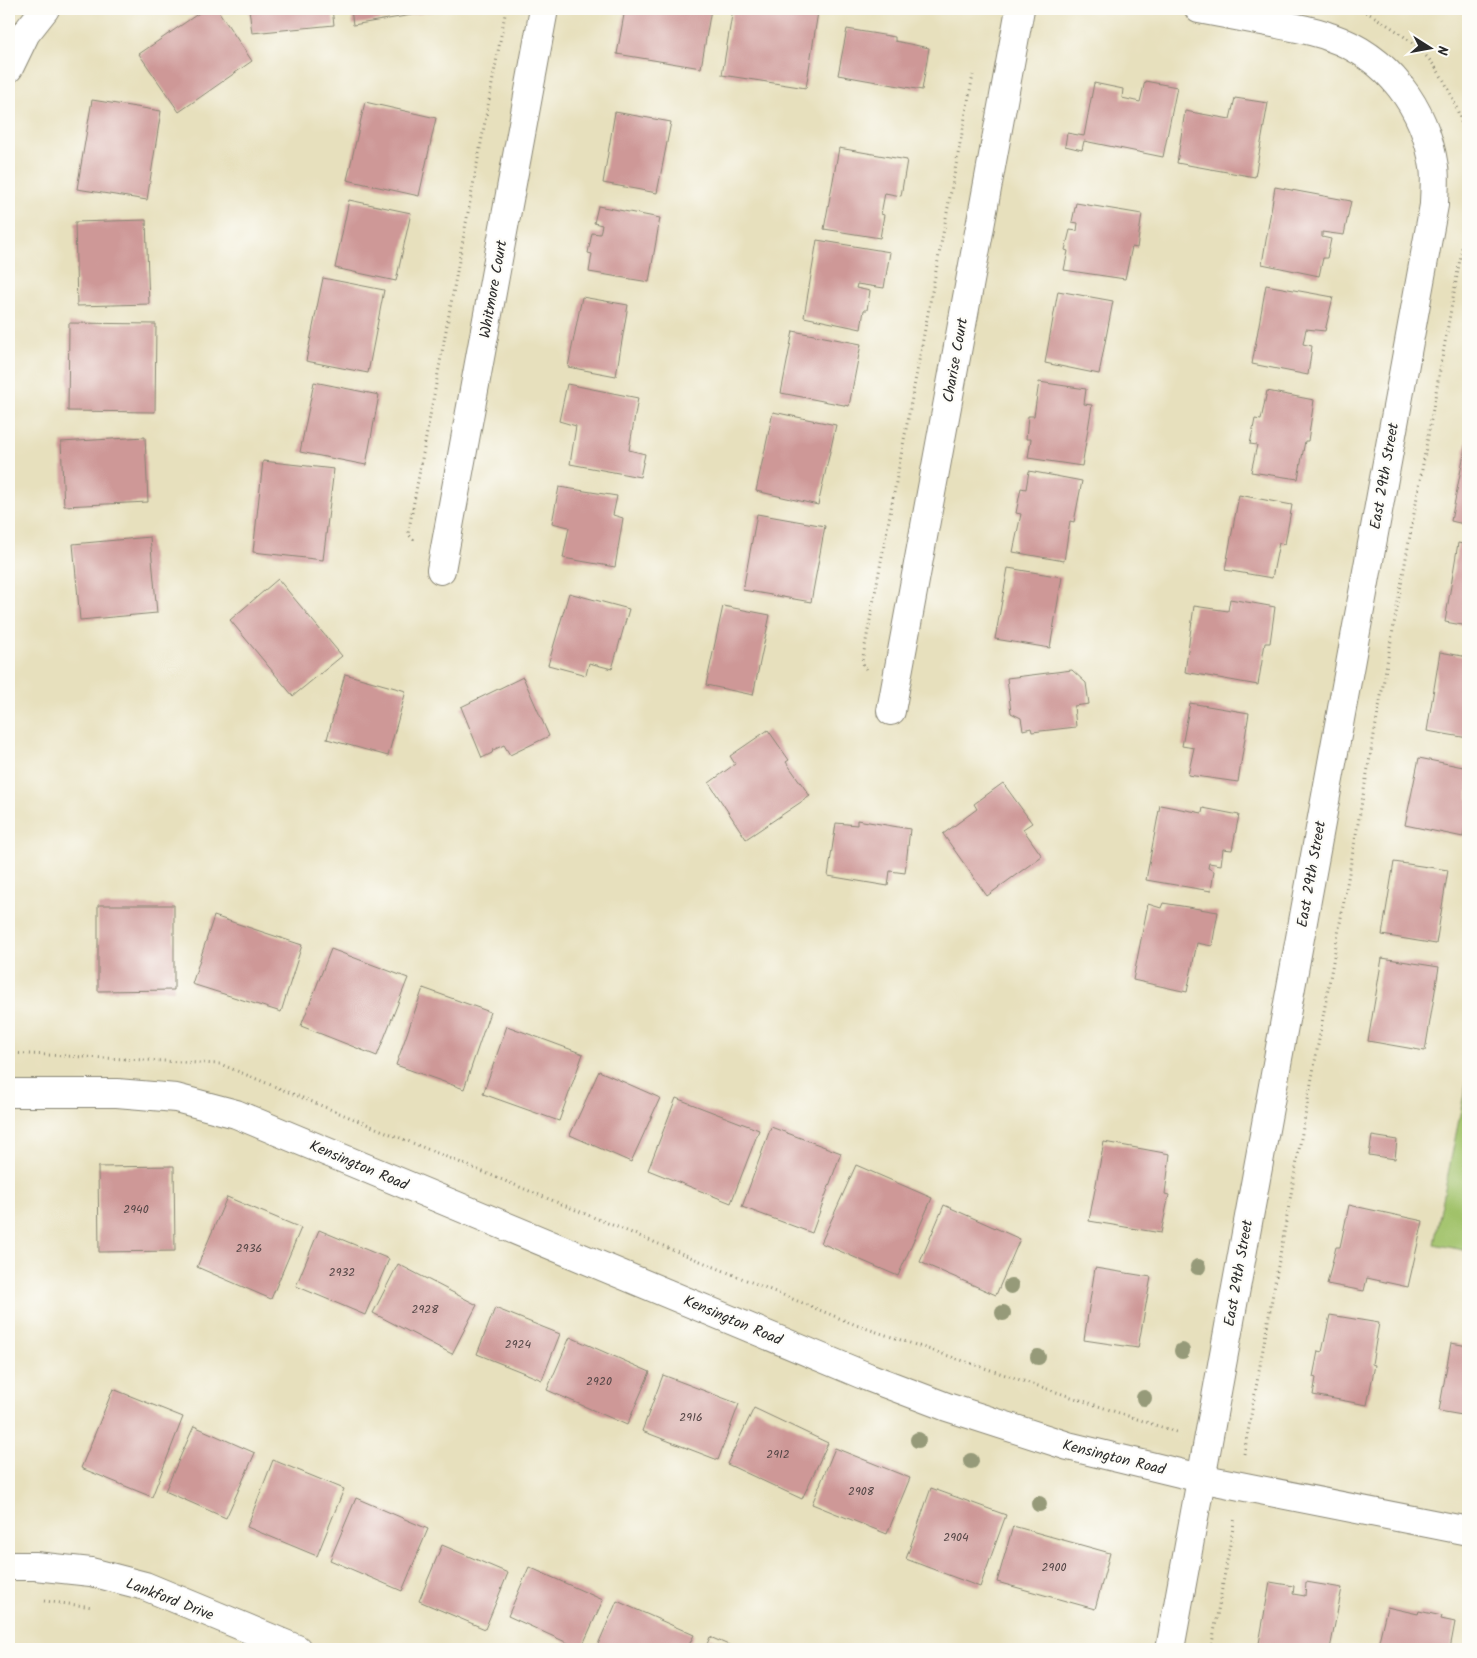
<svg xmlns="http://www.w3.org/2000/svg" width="1477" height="1658" font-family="Kalam,sans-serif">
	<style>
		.green { fill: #a1c26b; stroke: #66764b }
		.building { fill: #ce9897 }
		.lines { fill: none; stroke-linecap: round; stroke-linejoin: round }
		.street-casing { stroke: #898674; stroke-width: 30 }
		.path { stroke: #898674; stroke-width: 3; stroke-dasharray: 1 4; stroke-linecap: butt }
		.street { stroke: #fff; stroke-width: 28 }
		.tree { fill: #969a79 }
		.labels { text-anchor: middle; stroke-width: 4.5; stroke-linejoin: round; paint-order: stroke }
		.number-label { font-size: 12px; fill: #544646 }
		.street-label { font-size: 15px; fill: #2b2b2b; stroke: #fdfcf7 }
	</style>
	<rect width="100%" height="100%" fill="#fdfcf7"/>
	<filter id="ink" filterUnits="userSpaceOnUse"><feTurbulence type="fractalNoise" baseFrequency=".02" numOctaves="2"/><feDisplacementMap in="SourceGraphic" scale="10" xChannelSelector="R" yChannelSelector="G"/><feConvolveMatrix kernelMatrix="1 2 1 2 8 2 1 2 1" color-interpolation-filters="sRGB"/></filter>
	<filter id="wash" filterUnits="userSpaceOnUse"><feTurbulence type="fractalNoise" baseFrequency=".0096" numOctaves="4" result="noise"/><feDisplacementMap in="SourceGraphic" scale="20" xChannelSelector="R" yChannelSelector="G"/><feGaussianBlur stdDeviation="1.12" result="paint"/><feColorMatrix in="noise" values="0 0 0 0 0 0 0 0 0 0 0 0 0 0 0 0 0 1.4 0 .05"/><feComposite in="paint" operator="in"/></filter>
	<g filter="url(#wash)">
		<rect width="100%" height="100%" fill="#e7e0bd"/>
		<path class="green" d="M1468,1074V1251L1434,1244Z"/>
		<g id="blocks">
			<g class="building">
				<path d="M205,9H217L252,61L179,112L139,54Z"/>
				<path d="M249,9H332L334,25L252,33Z"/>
				<path d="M351,9H435V11L353,25Z"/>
				<path d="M625,9H711L701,68L617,54Z"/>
				<path d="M733,9H795L818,12L806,88L722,75Z"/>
				<path d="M847,29L895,37V41L929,48L922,90L838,75Z"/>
				<path d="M1145,81L1177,87L1163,157L1084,141L1082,150L1065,146L1067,133L1084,136L1094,83L1123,89L1122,98L1140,102Z"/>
				<path d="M1235,98L1268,103L1255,177L1177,163L1185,111L1230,119Z"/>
				<path d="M92,100L161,111L147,200L77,189Z"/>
				<path d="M365,102L436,118L419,196L347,180Z"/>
				<path d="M615,112L671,122L657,193L603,183Z"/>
				<path d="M839,148L907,160L901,196L885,193L881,214L884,215L880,238L824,229Z"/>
				<path d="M1275,187L1351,201L1344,235L1322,232V237L1331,239L1327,258H1323L1319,276L1262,264Z"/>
				<path d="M349,200L411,213L396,281L335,268Z"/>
				<path d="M1076,203L1142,214L1137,248L1132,247L1125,279L1064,270L1068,251L1065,250L1070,230L1077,231L1078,223L1072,222Z"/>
				<path d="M598,206L660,218L649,282L589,272L592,254L588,253L592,233L600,234L602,225L594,223Z"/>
				<path d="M146,220L149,304L77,306L75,222Z"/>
				<path d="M817,240L890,252L884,288L857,284L856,288L870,291L867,310H864L861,329L804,317Z"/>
				<path d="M323,278L384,290L368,373L306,361Z"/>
				<path d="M1266,285L1333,297L1325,331L1306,329L1303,344L1312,346L1308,375L1252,364Z"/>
				<path d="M1058,291L1113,301L1099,374L1045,363Z"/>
				<path d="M582,297L628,305L616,376L568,367Z"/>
				<path d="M69,323L156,324L155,412L68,411Z"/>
				<path d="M793,331L861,344L849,406L781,393Z"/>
				<path d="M314,382L379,395L366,465L300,452Z"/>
				<path d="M1039,382L1086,389L1084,404L1092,405L1082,466L1028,458L1031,439H1026L1028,416H1034Z"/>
				<path d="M567,384L638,398L629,450L645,454L640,477L570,464L576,426L559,421Z"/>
				<path d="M1267,391L1314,400L1308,441H1305L1298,479L1251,472L1257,445L1250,444L1255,419L1261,420Z"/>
				<path d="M773,412L836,425L818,505L756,491Z"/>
				<path d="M145,437L148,502L64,506L61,442Z"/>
				<path d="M1467,438H1468V525L1451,521Z"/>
				<path d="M263,461L334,469L323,560L253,552Z"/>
				<path d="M1029,471L1082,481L1074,522L1070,521L1064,561L1013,552L1021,514L1016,513L1021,488L1026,489Z"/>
				<path d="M559,487L617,496L613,515L623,518L615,567L563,558L569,527L552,523Z"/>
				<path d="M1239,495L1292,505L1285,544L1279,543L1272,578L1225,570Z"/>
				<path d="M757,514L825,526L811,602L743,590Z"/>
				<path d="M150,537L157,613L80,620L73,544Z"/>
				<path d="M1458,543L1468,545V626L1445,622Z"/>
				<path d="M1008,568L1062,577L1050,648L995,639Z"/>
				<path d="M278,579L342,656L293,696L230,620Z"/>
				<path d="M569,593L629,609L612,669L589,663L586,675L548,665Z"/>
				<path d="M1230,599L1275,607L1270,643H1265L1258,685L1185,672L1194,606L1228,611Z"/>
				<path d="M723,606L770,615L753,695L706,685Z"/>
				<path d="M1440,652L1468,657V738L1427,731Z"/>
				<path d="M1072,670L1086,683L1089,704L1074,706L1076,727L1032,732L1031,728L1023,730L1021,718L1011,713L1007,678Z"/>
				<path d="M345,674L406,691L388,756L327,739Z"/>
				<path d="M523,677L549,736L510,755L504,745L493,750L492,753L482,758L461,707Z"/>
				<path d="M1190,703L1249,713L1238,782L1188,775L1194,748L1182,746Z"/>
				<path d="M768,730L789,760L786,762L810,796L746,839L709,783L735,764L730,756Z"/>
				<path d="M1419,758L1468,768V810L1463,837L1405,825Z"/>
				<path d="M1003,783L1032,823L1023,829L1042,856L987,896L943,834L977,809L974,804Z"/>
				<path d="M1160,805L1202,813L1203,808L1239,815L1232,850L1223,849L1221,865L1209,863L1208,868L1214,871L1211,891L1146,880Z"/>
				<path d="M857,820L910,829L905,873L890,871L888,886L828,876L836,823L857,825Z"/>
				<path d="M1394,862L1448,870L1436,944L1382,935Z"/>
				<path d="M1163,903L1218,912L1212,946L1197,943L1187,992L1133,980L1148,904L1161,908Z"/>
				<path d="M98,905H174V990L98,991Z"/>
				<path d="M214,916L302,945L281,1012L192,984Z"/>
				<path d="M331,949L408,978L377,1056L301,1026Z"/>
				<path d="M1382,958L1439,967L1425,1051L1368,1041Z"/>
				<path d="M423,988L490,1012L464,1089L396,1065Z"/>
				<path d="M507,1026L583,1054L559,1121L483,1094Z"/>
				<path d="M599,1071L660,1098L631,1162L570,1135Z"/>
				<path d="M676,1098L759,1130L731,1203L648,1170Z"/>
				<path d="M771,1127L841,1153L812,1233L742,1207Z"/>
				<path d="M1372,1136L1397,1140L1395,1159L1369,1155Z"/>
				<path d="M1104,1142L1170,1154L1165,1194L1169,1195L1161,1233L1089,1221Z"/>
				<path d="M856,1165L932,1198L898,1276L821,1243Z"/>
				<path d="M174,1166L175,1251L99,1252L98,1167Z"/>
				<path d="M227,1197L301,1228L271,1299L197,1267Z"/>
				<path d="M944,1205L1020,1239L996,1295L920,1262Z"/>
				<path d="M1349,1205L1423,1221L1408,1287L1367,1278L1364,1291L1327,1284L1336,1247H1340Z"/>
				<path d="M319,1230L389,1259L365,1315L296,1286Z"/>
				<path d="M398,1264L477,1305L452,1354L373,1313Z"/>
				<path d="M1095,1268L1151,1277L1138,1348L1084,1340Z"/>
				<path d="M495,1308L560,1334L542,1380L477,1354Z"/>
				<path d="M1330,1315L1379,1323L1372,1364L1375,1365L1367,1405L1313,1395L1316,1378L1313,1377L1318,1351L1322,1352Z"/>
				<path d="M570,1337L650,1372L627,1425L547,1390Z"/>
				<path d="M1451,1343L1468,1346V1416L1439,1411Z"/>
				<path d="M663,1375L739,1404L718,1460L642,1431Z"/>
				<path d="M113,1389L183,1417L152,1497L81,1468Z"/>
				<path d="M754,1408L828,1443L802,1499L727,1464Z"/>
				<path d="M194,1426L255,1453L226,1518L165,1491Z"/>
				<path d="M835,1448L910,1478L887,1534L812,1504Z"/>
				<path d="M273,1460L344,1489L317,1556L247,1527Z"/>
				<path d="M931,1488L1006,1515L980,1587L906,1559Z"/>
				<path d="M356,1498L428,1529L402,1591L330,1560Z"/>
				<path d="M1013,1526L1110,1553L1095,1609L997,1582Z"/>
				<path d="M442,1545L508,1573L485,1629L419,1601Z"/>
				<path d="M529,1567L603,1600L581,1649L508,1616Z"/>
				<path d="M1270,1582L1294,1586L1293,1594L1305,1596L1306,1582L1342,1588L1330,1649H1258Z"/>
				<path d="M617,1601L694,1635L687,1649H596Z"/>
				<path d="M1387,1607L1418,1614L1419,1611L1442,1616L1441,1619L1455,1622L1450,1649H1377Z"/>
				<path d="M710,1637L738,1649H705Z"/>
			</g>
		</g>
	</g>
	<g filter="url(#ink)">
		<use href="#blocks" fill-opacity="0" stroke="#898674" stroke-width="1"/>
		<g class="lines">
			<defs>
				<g id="street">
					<path d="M9,68L26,33L45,9"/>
					<path d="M441,570L544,9"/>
					<path d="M891,711L1020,9"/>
					<path d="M9,1093H117L176,1098L236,1114L868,1377L947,1407L1068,1446L1200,1478L1468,1531"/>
					<path d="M9,1566H35L91,1572L145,1586L297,1649"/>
					<path d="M1170,1649L1434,205C1434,193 1436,179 1434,167C1425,107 1388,57 1330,37C1314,30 1295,28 1278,24C1252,19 1226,14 1199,9"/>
				</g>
			</defs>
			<use href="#street" class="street-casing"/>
			<g class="path">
				<path d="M1356,9C1367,11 1376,18 1386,24C1427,50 1445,73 1460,118C1463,128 1467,137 1468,148"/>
				<path d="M414,540L408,534L506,9"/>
				<path d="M866,669L862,662L973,75"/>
				<path d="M9,1053L220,1064L856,1325L1179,1433"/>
				<path d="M1244,1454L1468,215"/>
				<path d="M44,1601L93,1607"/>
				<path d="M1211,1649L1235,1517"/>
			</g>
			<use href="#street" class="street"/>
		</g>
		<g class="tree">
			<circle cx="1198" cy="1267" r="8"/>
			<circle cx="1011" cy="1286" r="8"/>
			<circle cx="1003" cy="1313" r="8"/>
			<circle cx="1182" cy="1351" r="8"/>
			<circle cx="1038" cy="1357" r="8"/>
			<circle cx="1144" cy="1398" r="8"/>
			<circle cx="918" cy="1440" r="8"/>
			<circle cx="971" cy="1461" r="8"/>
			<circle cx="1039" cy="1504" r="8"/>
		</g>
	</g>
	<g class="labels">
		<g class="number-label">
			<text x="136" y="1213">2940</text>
			<text x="249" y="1252">2936</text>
			<text x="342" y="1276">2932</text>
			<text x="425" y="1313">2928</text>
			<text x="518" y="1348">2924</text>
			<text x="599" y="1385">2920</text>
			<text x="691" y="1421">2916</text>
			<text x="778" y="1458">2912</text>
			<text x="861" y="1495">2908</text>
			<text x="956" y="1541">2904</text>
			<text x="1054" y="1571">2900</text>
		</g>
		<g class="street-label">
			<text transform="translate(493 289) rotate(-80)" y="5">Whitmore Court</text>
			<text transform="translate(955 360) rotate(-80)" y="5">Charise Court</text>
			<text transform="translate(1384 476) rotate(-80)" y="5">East 29th Street</text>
			<text transform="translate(1311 874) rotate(-80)" y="5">East 29th Street</text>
			<text transform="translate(359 1165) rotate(23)" y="5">Kensington Road</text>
			<text transform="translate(1238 1273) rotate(-80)" y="5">East 29th Street</text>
			<text transform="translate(733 1320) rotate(23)" y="5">Kensington Road</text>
			<text transform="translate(1114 1457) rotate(14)" y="5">Kensington Road</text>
			<text transform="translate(170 1599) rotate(21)" y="5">Lankford Drive</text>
		</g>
	</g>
	<rect width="1477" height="1658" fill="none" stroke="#fdfcf7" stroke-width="30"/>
	<g transform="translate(1430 48) rotate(101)" stroke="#fdfcf7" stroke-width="4" paint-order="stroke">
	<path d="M0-4L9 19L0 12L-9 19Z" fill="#2b2b2b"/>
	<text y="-8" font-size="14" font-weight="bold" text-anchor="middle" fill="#2b2b2b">N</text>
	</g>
</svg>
